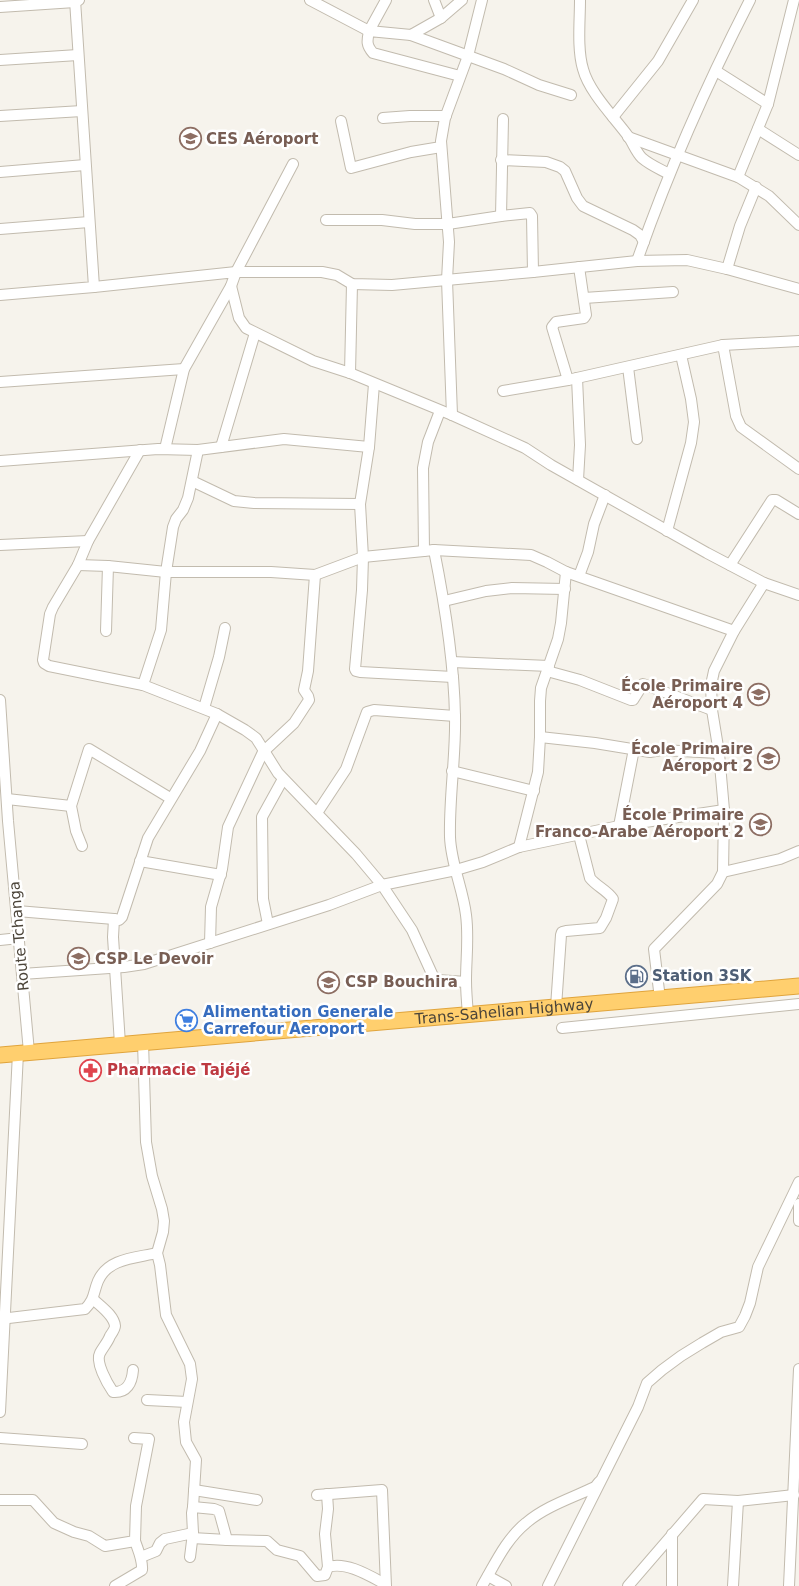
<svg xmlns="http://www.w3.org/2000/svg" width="799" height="1586" font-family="'DejaVu Sans',sans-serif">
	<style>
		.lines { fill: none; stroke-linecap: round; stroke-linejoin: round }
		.minor-casing { stroke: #c2bbae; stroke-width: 12 }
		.highway-casing { stroke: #e0a43c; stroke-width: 17 }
		.minor { stroke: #fff; stroke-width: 10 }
		.highway { stroke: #ffcf6e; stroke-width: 15 }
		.labels { text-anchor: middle; stroke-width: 5; stroke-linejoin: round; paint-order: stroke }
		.education-label { font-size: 15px; font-weight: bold; fill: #785e54; stroke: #fff; text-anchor: start }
		.street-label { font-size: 15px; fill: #4b4439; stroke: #fff }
		.service-label { font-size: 15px; font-weight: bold; fill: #4e5e75; stroke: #fff; text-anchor: start }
		.shop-label { font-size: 15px; font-weight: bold; fill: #366cbe; stroke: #fff; text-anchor: start }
		.health-label { font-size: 15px; font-weight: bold; fill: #be3a42; stroke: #fff; text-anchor: start }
	</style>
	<rect width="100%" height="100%" fill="#f6f3ec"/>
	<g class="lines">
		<defs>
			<g id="minor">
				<path d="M310,0L369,31L386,0"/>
				<path d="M434,0L441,18"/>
				<path d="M580,0C580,21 577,49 583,69C589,92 614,117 628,136C633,143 636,152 642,158C650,165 660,169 669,174"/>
				<path d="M0,7L75,2L79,0"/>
				<path d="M411,35L504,69L539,85L571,95"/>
				<path d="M0,60L78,55"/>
				<path d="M716,71L768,104"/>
				<path d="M460,76L373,53C366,45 367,41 369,31L411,35L441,18L462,0"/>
				<path d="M0,116L82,111"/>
				<path d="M613,117L658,61L693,0"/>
				<path d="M383,118L410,116H446"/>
				<path d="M341,121L351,168L411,152L441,147"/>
				<path d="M758,129L799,155"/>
				<path d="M628,137L738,177L769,196L799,225"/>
				<path d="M501,160L546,162L560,167L565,171L577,198L583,206L633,230L640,235L644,242"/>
				<path d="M293,164L236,272H322L337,275L352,284L392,285L533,272L637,261L687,260L727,269L799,289"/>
				<path d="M0,172L85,165"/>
				<path d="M738,177L768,104L794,0"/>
				<path d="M501,216L503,119"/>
				<path d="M326,220H382L415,224H448L501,216L530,213L532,216L533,272"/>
				<path d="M0,229L89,222"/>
				<path d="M637,261C668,172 707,84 750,0"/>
				<path d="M727,269L740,226L756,187"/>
				<path d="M231,286L239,318L246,328L313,361L350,373L452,415L525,448L551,465L707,553L764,583L799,595"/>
				<path d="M94,287L236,272L231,286L184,369L165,449"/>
				<path d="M0,295L94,287L75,0"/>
				<path d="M584,298L673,292"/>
				<path d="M723,345L736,416L741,427L799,469"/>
				<path d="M628,367L637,439"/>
				<path d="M350,373L352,284"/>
				<path d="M577,378L580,445L578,480"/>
				<path d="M568,380L552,327L556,322L584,318L586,315L579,267"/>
				<path d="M0,382L184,369"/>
				<path d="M374,384L369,447L360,504L363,557L362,590L355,669L356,671L360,672L453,677"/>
				<path d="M503,391L568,380L723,345L799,341"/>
				<path d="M452,415L447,280L449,242L441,141L445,118L468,56L482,0"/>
				<path d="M221,447L255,333"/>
				<path d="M140,450L88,541L78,565L53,607L50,614L43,660L44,663L49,666L143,685"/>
				<path d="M198,450L188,498L183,510L176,519L173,527L166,572L161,630L143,685L217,714L245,730L256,738L278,773L356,854L382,885L412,930L433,976L438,980L466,982"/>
				<path d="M0,461L158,449L198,450L284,439L369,447"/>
				<path d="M192,481L234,501L254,503L360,504"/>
				<path d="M667,531L691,443L694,422L691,399L681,355"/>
				<path d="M0,545L88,541"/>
				<path d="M434,550C445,605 454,660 455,716C456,756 449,797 450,837C451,864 463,889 466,915C469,937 466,959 466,980C466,991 467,1003 468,1014"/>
				<path d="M424,551L423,468L428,442L440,411"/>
				<path d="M78,565L108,566L166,572H271L315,575L363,557L434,550L531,555L547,562L566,572L734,631"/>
				<path d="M730,565L772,500H776L799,514"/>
				<path d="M579,576L588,552L594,524L605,495"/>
				<path d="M444,601L486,591L512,588L565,589"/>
				<path d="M106,631L108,566"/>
				<path d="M452,662L549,666"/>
				<path d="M547,671L580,680L631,700H633L643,684L712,710"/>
				<path d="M0,700L8,821L29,1052"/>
				<path d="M204,708L219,657L225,628"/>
				<path d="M540,737L595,743L650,752L661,750L719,753"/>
				<path d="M452,771L534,791"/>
				<path d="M7,799L71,806"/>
				<path d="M724,810L719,753L712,710L711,685L714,671L734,631L764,583"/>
				<path d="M317,813L346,769L367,712L374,710L455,716"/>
				<path d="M619,826L634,749"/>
				<path d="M82,846L76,831L71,806L89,749L170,798"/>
				<path d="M519,847L538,772L540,737V701L541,688L558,639L561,623L566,572"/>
				<path d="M140,861L221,875"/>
				<path d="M723,872L780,859L799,851"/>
				<path d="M17,911L114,919"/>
				<path d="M268,924L263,899L262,817L283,779"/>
				<path d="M0,940L19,938"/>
				<path d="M210,943L211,907L222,869L228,827L263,752L294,723L309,700L308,696L304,690L308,671L315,575"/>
				<path d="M22,974L124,967L144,964L329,905L382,885L456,870L483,862L519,847L619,826L724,810L723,872L717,884L654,949L660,999"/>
				<path d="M556,1007L561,935L562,932L566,931L600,928L606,918L613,899C607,890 596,886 590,878L579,835"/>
				<path d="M562,1028L799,1004"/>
				<path d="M143,1042L146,1142L152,1176L162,1209L164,1221L163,1232L157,1253L160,1265L166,1315L190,1364L192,1379L184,1422L186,1442L196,1460L193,1507L192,1513L193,1533L190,1557"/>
				<path d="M120,1044L113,937L114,919L119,920L122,917L148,838L200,751L217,714"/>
				<path d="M799,1204V1221"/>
				<path d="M93,1299C100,1306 114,1315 115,1326C115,1329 112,1333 110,1336C108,1342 103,1347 100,1353C95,1362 107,1383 113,1392C127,1393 132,1383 133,1370"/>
				<path d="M0,1319L85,1309C95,1299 93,1293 98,1281C108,1258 136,1258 157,1253"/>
				<path d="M147,1400L187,1402"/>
				<path d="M0,1412L18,1053"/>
				<path d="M0,1438L82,1444"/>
				<path d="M194,1490L257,1500"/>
				<path d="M327,1494L328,1509L325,1534L328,1567C346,1561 370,1576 385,1584"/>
				<path d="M317,1495L382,1490L386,1586"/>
				<path d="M0,1500H33L54,1523L74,1532L89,1536L105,1546L135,1541L136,1506L149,1439L134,1438"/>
				<path d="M193,1507L214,1509L219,1511L227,1540L267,1541L277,1550L300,1556L317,1576L325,1575L328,1567"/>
				<path d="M192,1538L227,1540"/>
				<path d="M141,1557L156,1551L160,1543L165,1539L193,1533"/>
				<path d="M488,1576L506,1586"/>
				<path d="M115,1586L142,1570C143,1560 138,1550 135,1541"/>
				<path d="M482,1586C495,1564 506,1539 526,1523C546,1506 572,1498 595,1487L599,1482"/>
				<path d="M548,1586L638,1407L647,1383L662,1370L681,1356L702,1343L721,1332L739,1327L745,1316L750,1303L758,1267L799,1182"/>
				<path d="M628,1586L703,1499L738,1501L794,1495"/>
				<path d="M672,1586V1534"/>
				<path d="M733,1586L738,1501"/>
				<path d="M789,1586L799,1369"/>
			</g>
			<g id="highway">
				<path id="s1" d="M0,1055L799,986"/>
			</g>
		</defs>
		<use href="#minor" class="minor-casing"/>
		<use href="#highway" class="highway-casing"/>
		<use href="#minor" class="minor"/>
		<use href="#highway" class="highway"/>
	</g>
	<defs>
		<symbol id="school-ring" viewBox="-11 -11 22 22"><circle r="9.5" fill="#fff" stroke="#8d6e63" stroke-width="1.5"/><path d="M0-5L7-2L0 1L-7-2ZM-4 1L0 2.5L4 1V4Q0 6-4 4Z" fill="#8d6e63"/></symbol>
		<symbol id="fuel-ring" viewBox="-11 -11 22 22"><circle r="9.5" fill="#fff" stroke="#5c6f8a" stroke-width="1.5"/><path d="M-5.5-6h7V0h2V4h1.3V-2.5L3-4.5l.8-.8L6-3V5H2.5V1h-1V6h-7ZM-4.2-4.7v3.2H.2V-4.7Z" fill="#5c6f8a"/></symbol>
		<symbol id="supermarket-ring" viewBox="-11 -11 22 22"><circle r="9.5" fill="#fff" stroke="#3f7fe0" stroke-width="1.5"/><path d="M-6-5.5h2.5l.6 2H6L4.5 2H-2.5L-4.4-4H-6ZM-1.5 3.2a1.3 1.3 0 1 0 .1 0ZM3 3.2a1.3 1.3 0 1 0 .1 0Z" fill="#3f7fe0"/></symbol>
		<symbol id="pharmacy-ring" viewBox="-11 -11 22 22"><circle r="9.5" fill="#fff" stroke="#e0444e" stroke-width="1.5"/><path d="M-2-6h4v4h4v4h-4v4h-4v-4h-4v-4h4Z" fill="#e0444e"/></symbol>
	</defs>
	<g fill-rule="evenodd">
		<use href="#school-ring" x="178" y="126" width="25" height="25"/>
		<use href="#school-ring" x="746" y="682" width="25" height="25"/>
		<use href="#school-ring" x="756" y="746" width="25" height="25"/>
		<use href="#school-ring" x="748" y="812" width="25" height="25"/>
		<use href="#school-ring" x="66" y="946" width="25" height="25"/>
		<use href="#fuel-ring" x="624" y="964" width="25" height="25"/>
		<use href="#school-ring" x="316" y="970" width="25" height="25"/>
		<use href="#supermarket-ring" x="174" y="1008" width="25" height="25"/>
		<use href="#pharmacy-ring" x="78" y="1058" width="25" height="25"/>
	</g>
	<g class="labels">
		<g class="education-label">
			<text x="206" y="144">CES Aéroport</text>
			<text x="743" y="691" text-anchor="end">École Primaire<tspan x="743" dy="17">Aéroport 4</tspan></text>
			<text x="753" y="754" text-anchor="end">École Primaire<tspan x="753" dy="17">Aéroport 2</tspan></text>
			<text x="744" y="820" text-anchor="end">École Primaire<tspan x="744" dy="17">Franco-Arabe Aéroport 2</tspan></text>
			<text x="95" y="964">CSP Le Devoir</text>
			<text x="345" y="987">CSP Bouchira</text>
		</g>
		<g class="street-label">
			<text transform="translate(19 936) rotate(-95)" y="5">Route Tchanga</text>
			<text dy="5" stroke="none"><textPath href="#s1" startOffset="506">Trans-Sahelian Highway</textPath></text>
		</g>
		<g class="service-label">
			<text x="652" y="981">Station 3SK</text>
		</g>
		<g class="shop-label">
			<text x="203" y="1017">Alimentation Generale<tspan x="203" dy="17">Carrefour Aeroport</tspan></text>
		</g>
		<g class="health-label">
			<text x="107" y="1075">Pharmacie Tajéjé</text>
		</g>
	</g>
</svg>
